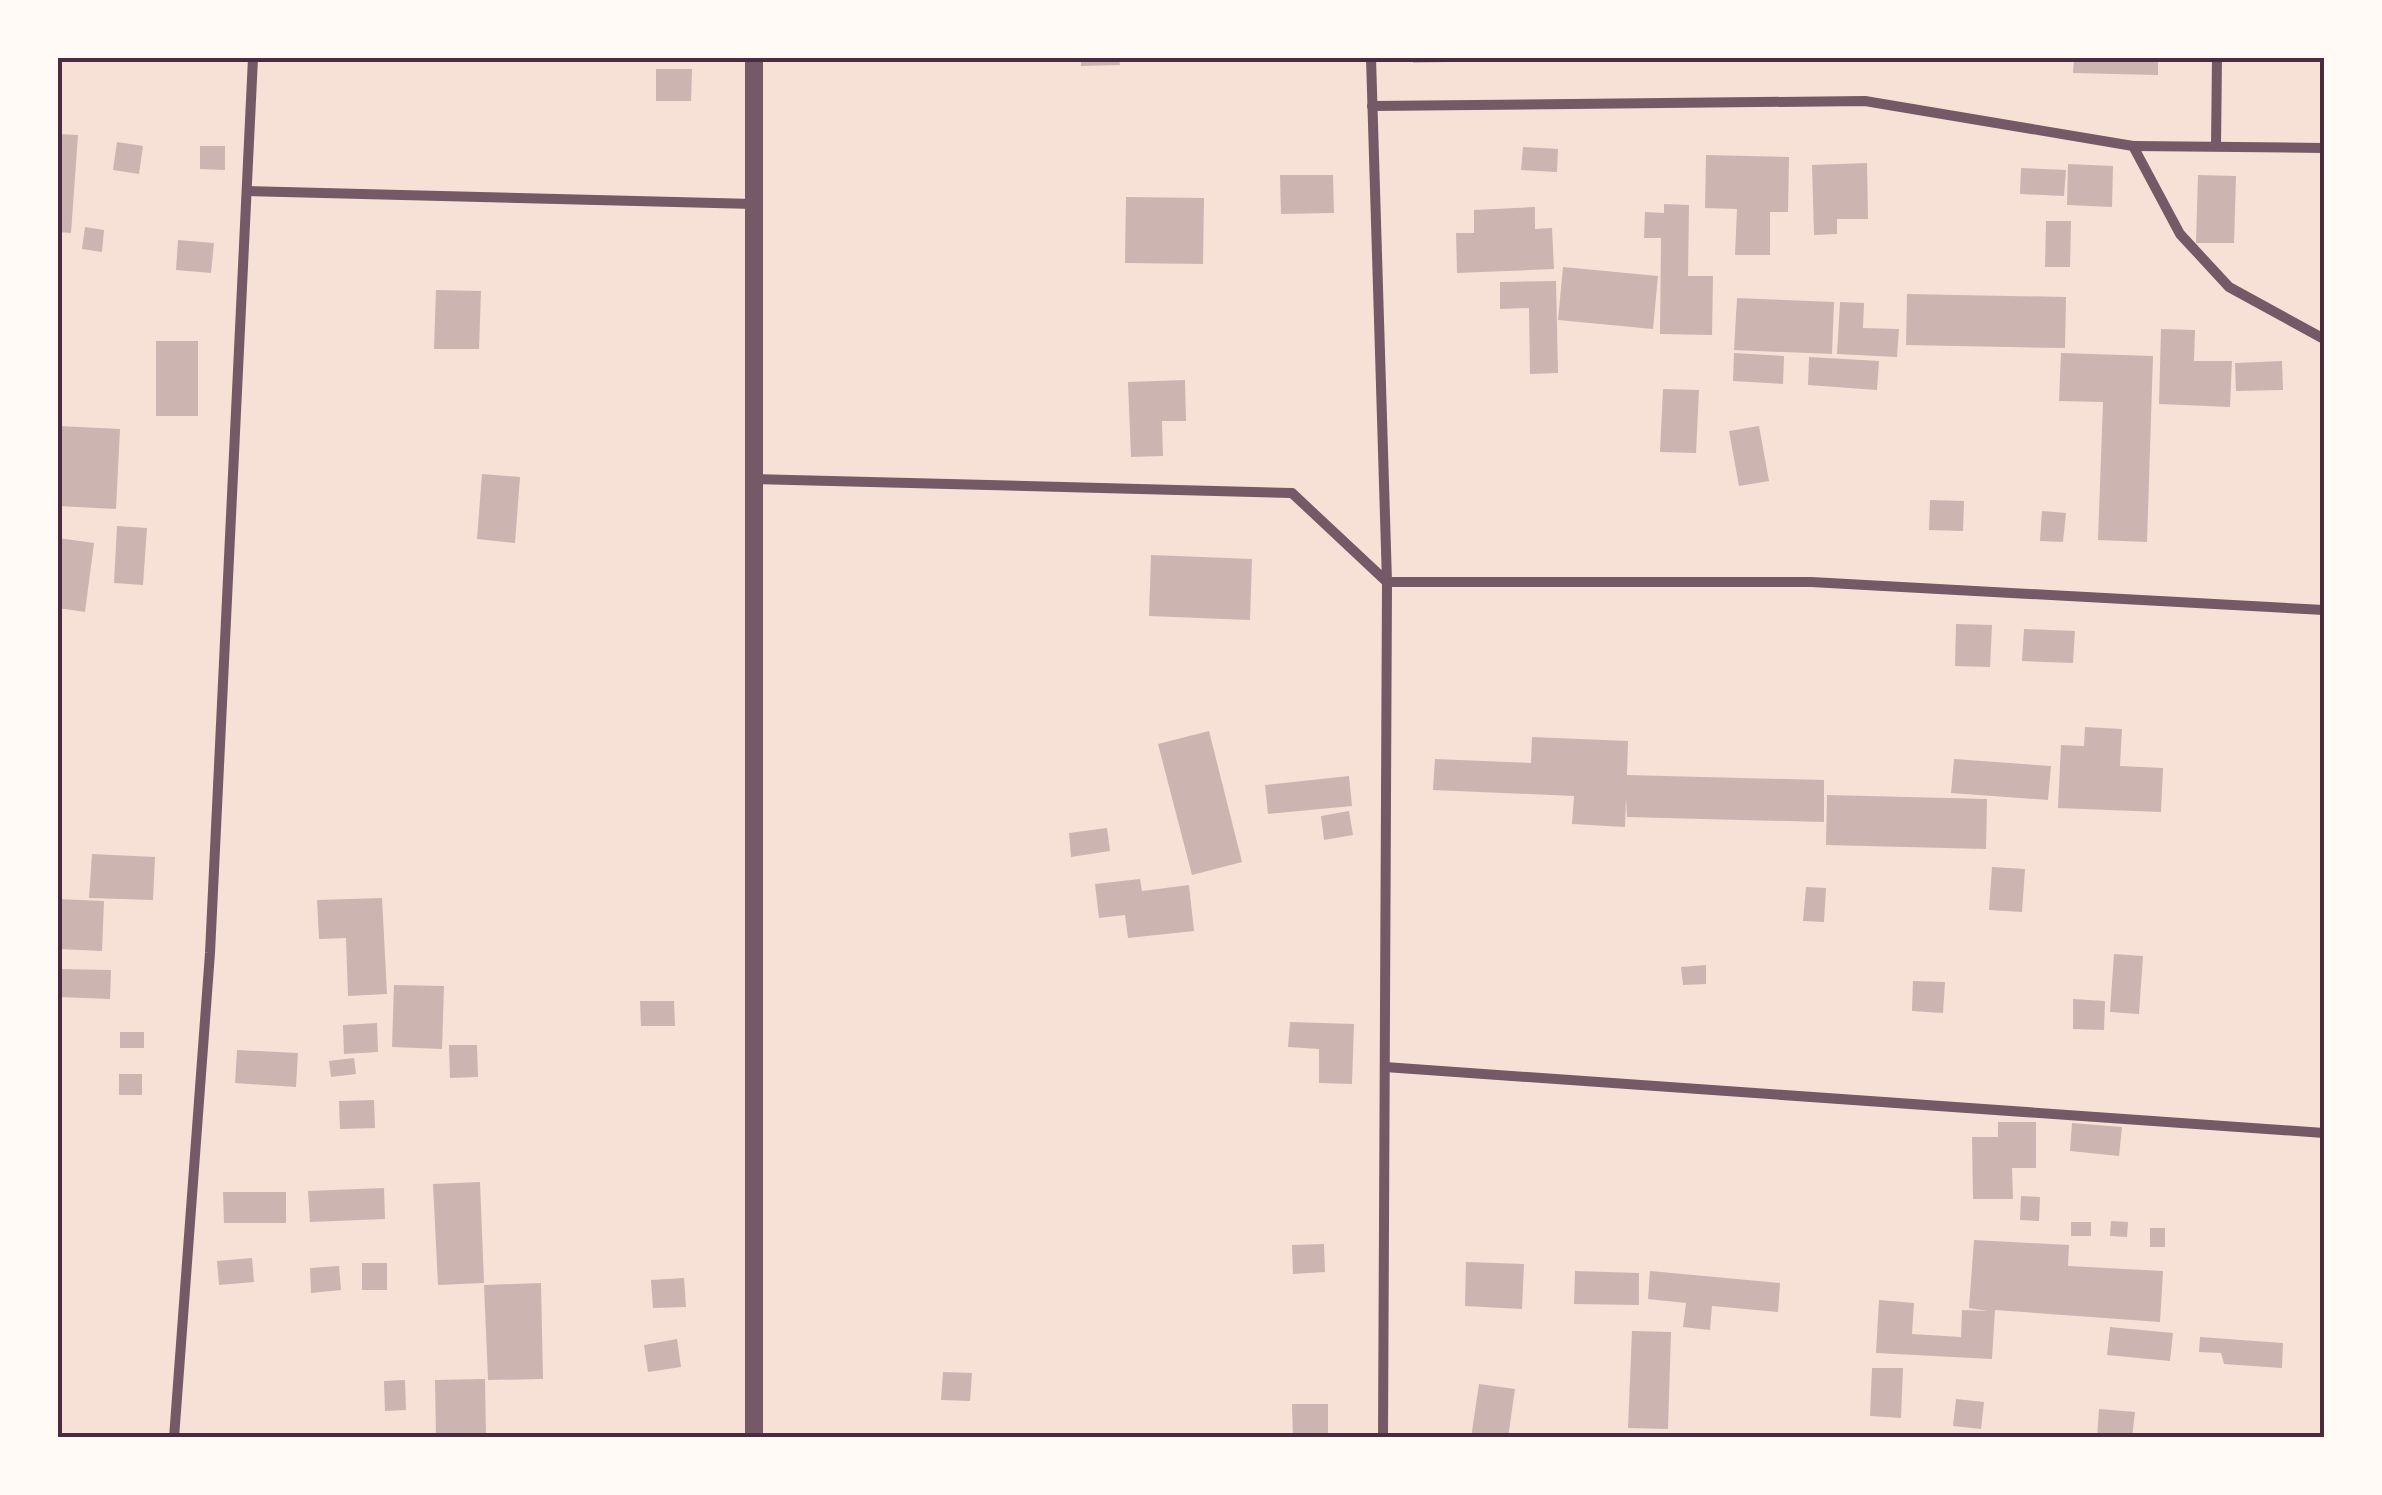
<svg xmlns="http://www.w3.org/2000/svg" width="2382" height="1495" font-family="Jost,sans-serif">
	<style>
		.building { fill: #ccb4b1 }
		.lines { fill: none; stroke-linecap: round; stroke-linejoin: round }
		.minor { stroke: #755966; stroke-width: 10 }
		.tertiary { stroke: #755966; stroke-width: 18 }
		.neatline { fill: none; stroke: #4a2c40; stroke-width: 4 }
	</style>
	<rect width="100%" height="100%" fill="#f7e1d7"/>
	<g class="building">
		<path d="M1081,58H1119L1120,65L1081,66Z"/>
		<path d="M1413,58H1451V62L1413,63Z"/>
		<path d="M2074,58H2158V75L2073,73Z"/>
		<path d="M656,69H692L691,101H656Z"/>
		<path d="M58,134L78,135L71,233L58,232Z"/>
		<path d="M117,142L143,146L139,174L113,170Z"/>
		<path d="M200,146H225V170L200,169Z"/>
		<path d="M1523,147L1558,149L1557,172L1521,170Z"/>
		<path d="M1706,155L1789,157L1788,212H1770V255H1735L1737,209L1705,208Z"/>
		<path d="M1867,163L1868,219H1837V234L1814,235L1812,165Z"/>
		<path d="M2068,164L2113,166L2112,207L2067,205Z"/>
		<path d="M2021,168L2066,170L2064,196L2020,194Z"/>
		<path d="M1280,175H1333L1334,213L1281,214Z"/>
		<path d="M2198,175L2236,176L2234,243H2196Z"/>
		<path d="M1126,197L1204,198L1203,264L1125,263Z"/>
		<path d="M1664,204L1689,205L1688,276H1713L1712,335L1660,334L1661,238H1644L1645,212L1664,213Z"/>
		<path d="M1535,207V229L1552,228L1554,269L1457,273L1456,233H1474V210Z"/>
		<path d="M2046,221H2071L2070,267H2045Z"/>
		<path d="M85,227L104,230L102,252L82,249Z"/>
		<path d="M178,240L214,243L211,273L176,270Z"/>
		<path d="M1563,267L1658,276L1653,329L1558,320Z"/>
		<path d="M1556,281L1558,373L1530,374L1529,308L1500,309V282Z"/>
		<path d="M436,290L481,291L479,349H434Z"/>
		<path d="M1907,294L2066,297L2065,348L1906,345Z"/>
		<path d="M1737,298L1834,302L1832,354L1734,350Z"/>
		<path d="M1840,302L1864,303L1863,328L1899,329L1897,357L1837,354Z"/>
		<path d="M2161,329L2195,330L2194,361H2232L2230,407L2159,404Z"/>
		<rect x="156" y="341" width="42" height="75"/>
		<path d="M1734,353L1784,356L1783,384L1733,381Z"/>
		<path d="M2061,353L2153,356L2147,542L2098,540L2103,402L2059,401Z"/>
		<path d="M1809,357L1879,361L1877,390L1808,385Z"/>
		<path d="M2282,361L2283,390L2236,391L2235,363Z"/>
		<path d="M1185,380L1186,421H1162L1163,456L1131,457L1128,382Z"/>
		<path d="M1663,389L1699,390L1696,453L1660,452Z"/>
		<path d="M58,426L120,429L116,509L58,506Z"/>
		<path d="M1759,426L1769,481L1739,486L1729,431Z"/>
		<path d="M482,474L520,477L515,543L477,539Z"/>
		<path d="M1930,500L1964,501L1963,531L1929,530Z"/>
		<path d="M2042,511L2066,513L2063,542L2040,541Z"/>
		<path d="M117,526L147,528L143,585L114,583Z"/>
		<path d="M58,538L94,543L85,612L58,608Z"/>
		<path d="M1151,555L1252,559L1250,620L1149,616Z"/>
		<path d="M1956,624L1992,625L1990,667L1955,666Z"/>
		<path d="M2024,629L2075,631L2073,663L2022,661Z"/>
		<path d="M2085,727L2122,729L2120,766L2163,768L2161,812L2058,808L2061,745L2084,746Z"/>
		<path d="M1209,731L1242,862L1192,875L1158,744Z"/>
		<path d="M1532,737L1628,741L1627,775L1824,780V822L1627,817L1626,797L1625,827L1572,824L1574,796L1433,790L1435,759L1531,763Z"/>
		<path d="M1954,759L2051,766L2048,800L1951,793Z"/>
		<path d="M1349,776L1352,806L1268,814L1265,785Z"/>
		<path d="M1827,795L1987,799L1986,849L1826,845Z"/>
		<path d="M1349,811L1353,835L1324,840L1321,816Z"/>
		<path d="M1107,828L1110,851L1071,857L1069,833Z"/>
		<path d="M92,854L155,857L153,900L89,898Z"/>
		<path d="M1992,867L2025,869L2022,912L1989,910Z"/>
		<path d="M1140,879L1142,891L1189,885L1194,931L1128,938L1125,915L1099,918L1095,884Z"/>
		<path d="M1806,887L1826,888L1824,922L1803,921Z"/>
		<path d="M382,898L387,994L348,996L346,938L319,939L317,900Z"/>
		<path d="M58,899L104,901L102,951L58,949Z"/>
		<path d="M2114,954L2143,956L2139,1014L2110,1012Z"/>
		<path d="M1706,965V984L1683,985L1681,967Z"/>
		<path d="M58,969L111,970L110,999L58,997Z"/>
		<path d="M1913,981L1945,982L1943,1013L1912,1011Z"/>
		<path d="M394,985L444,986L442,1049L392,1047Z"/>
		<path d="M2073,999L2105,1001L2104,1030L2073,1029Z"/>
		<path d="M640,1001H674L675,1026H641Z"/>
		<path d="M1290,1022L1354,1024L1352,1084L1319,1083V1049L1288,1047Z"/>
		<path d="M377,1023L378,1052L344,1054L343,1025Z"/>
		<rect x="120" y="1032" width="24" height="16"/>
		<path d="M449,1045H477L478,1077L450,1078Z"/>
		<path d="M237,1050L298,1053L296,1087L235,1083Z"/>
		<path d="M354,1058L356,1074L331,1077L329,1061Z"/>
		<rect x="119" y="1074" width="23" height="21"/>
		<path d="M374,1100L375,1128L340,1129L339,1101Z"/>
		<path d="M1998,1122H2036V1168H2012L2013,1199H1973L1972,1137H1998Z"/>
		<path d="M2072,1123L2122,1127L2119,1156L2070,1151Z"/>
		<path d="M480,1182L484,1283L438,1285L433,1184Z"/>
		<path d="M384,1188L385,1219L310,1222L308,1191Z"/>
		<path d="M223,1192H286V1223H224Z"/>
		<path d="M2021,1196L2040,1197L2039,1221L2020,1220Z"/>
		<path d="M2111,1221L2128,1222L2127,1237L2110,1236Z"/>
		<rect x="2071" y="1222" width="20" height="14"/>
		<rect x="2150" y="1228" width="15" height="19"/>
		<path d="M1974,1240L2069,1245L2068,1266L2163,1271L2160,1322L1995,1310L1992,1359L1876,1353L1879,1300L1914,1303L1912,1334L1961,1337L1962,1310L1988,1311L1969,1308Z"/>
		<path d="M1324,1244L1325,1272L1293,1274L1292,1245Z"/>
		<path d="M252,1258L254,1282L219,1285L217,1261Z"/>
		<path d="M1466,1262L1524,1264L1522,1309L1465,1306Z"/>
		<rect x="362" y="1263" width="25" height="27"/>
		<path d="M339,1266L341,1290L311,1293L310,1268Z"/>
		<path d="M1575,1271L1639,1273V1305L1574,1304Z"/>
		<path d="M1650,1271L1780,1283L1778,1312L1712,1306L1710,1330L1683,1327L1686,1303L1648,1299Z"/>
		<path d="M684,1278L686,1307L653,1308L651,1280Z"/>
		<path d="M541,1283L543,1379L488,1380L484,1285Z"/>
		<path d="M2110,1327L2173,1333L2170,1361L2107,1355Z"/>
		<path d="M1632,1331L1671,1332L1668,1429L1628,1428Z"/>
		<path d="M2200,1337L2283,1343L2282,1368L2224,1364L2221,1353L2199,1352Z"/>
		<path d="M677,1339L681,1367L648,1372L644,1345Z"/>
		<path d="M1872,1368H1903L1901,1418L1870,1416Z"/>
		<path d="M943,1372L972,1373L970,1401L941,1400Z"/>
		<path d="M485,1379L486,1438H436L435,1380Z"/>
		<path d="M405,1380L406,1410L385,1411L384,1381Z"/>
		<path d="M1479,1384L1515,1389L1508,1438H1471Z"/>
		<path d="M1956,1399L1984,1402L1981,1429L1953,1426Z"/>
		<path d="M1292,1404H1328V1438H1293Z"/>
		<path d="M2099,1409L2135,1412L2132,1438H2097Z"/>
	</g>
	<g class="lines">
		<g class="minor">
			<path d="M1371,58L1387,582L1383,1438"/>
			<path d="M1372,106L1865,101L2133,146L2180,234L2229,287L2324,339"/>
			<path d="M2133,146L2324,148"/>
			<path d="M2216,146L2217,58"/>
			<path d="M247,191L754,204"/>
			<path d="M754,479L1292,493L1387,582H1811L2324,610"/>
			<path d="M1385,1067L2324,1133"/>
			<path d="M174,1438L210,953L253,58"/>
		</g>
		<path class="tertiary" d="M754,58V1438"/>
	</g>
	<rect width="2382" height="1495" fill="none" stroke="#fffaf5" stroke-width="120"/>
	<rect x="60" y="60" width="2262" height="1375" class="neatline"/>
</svg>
